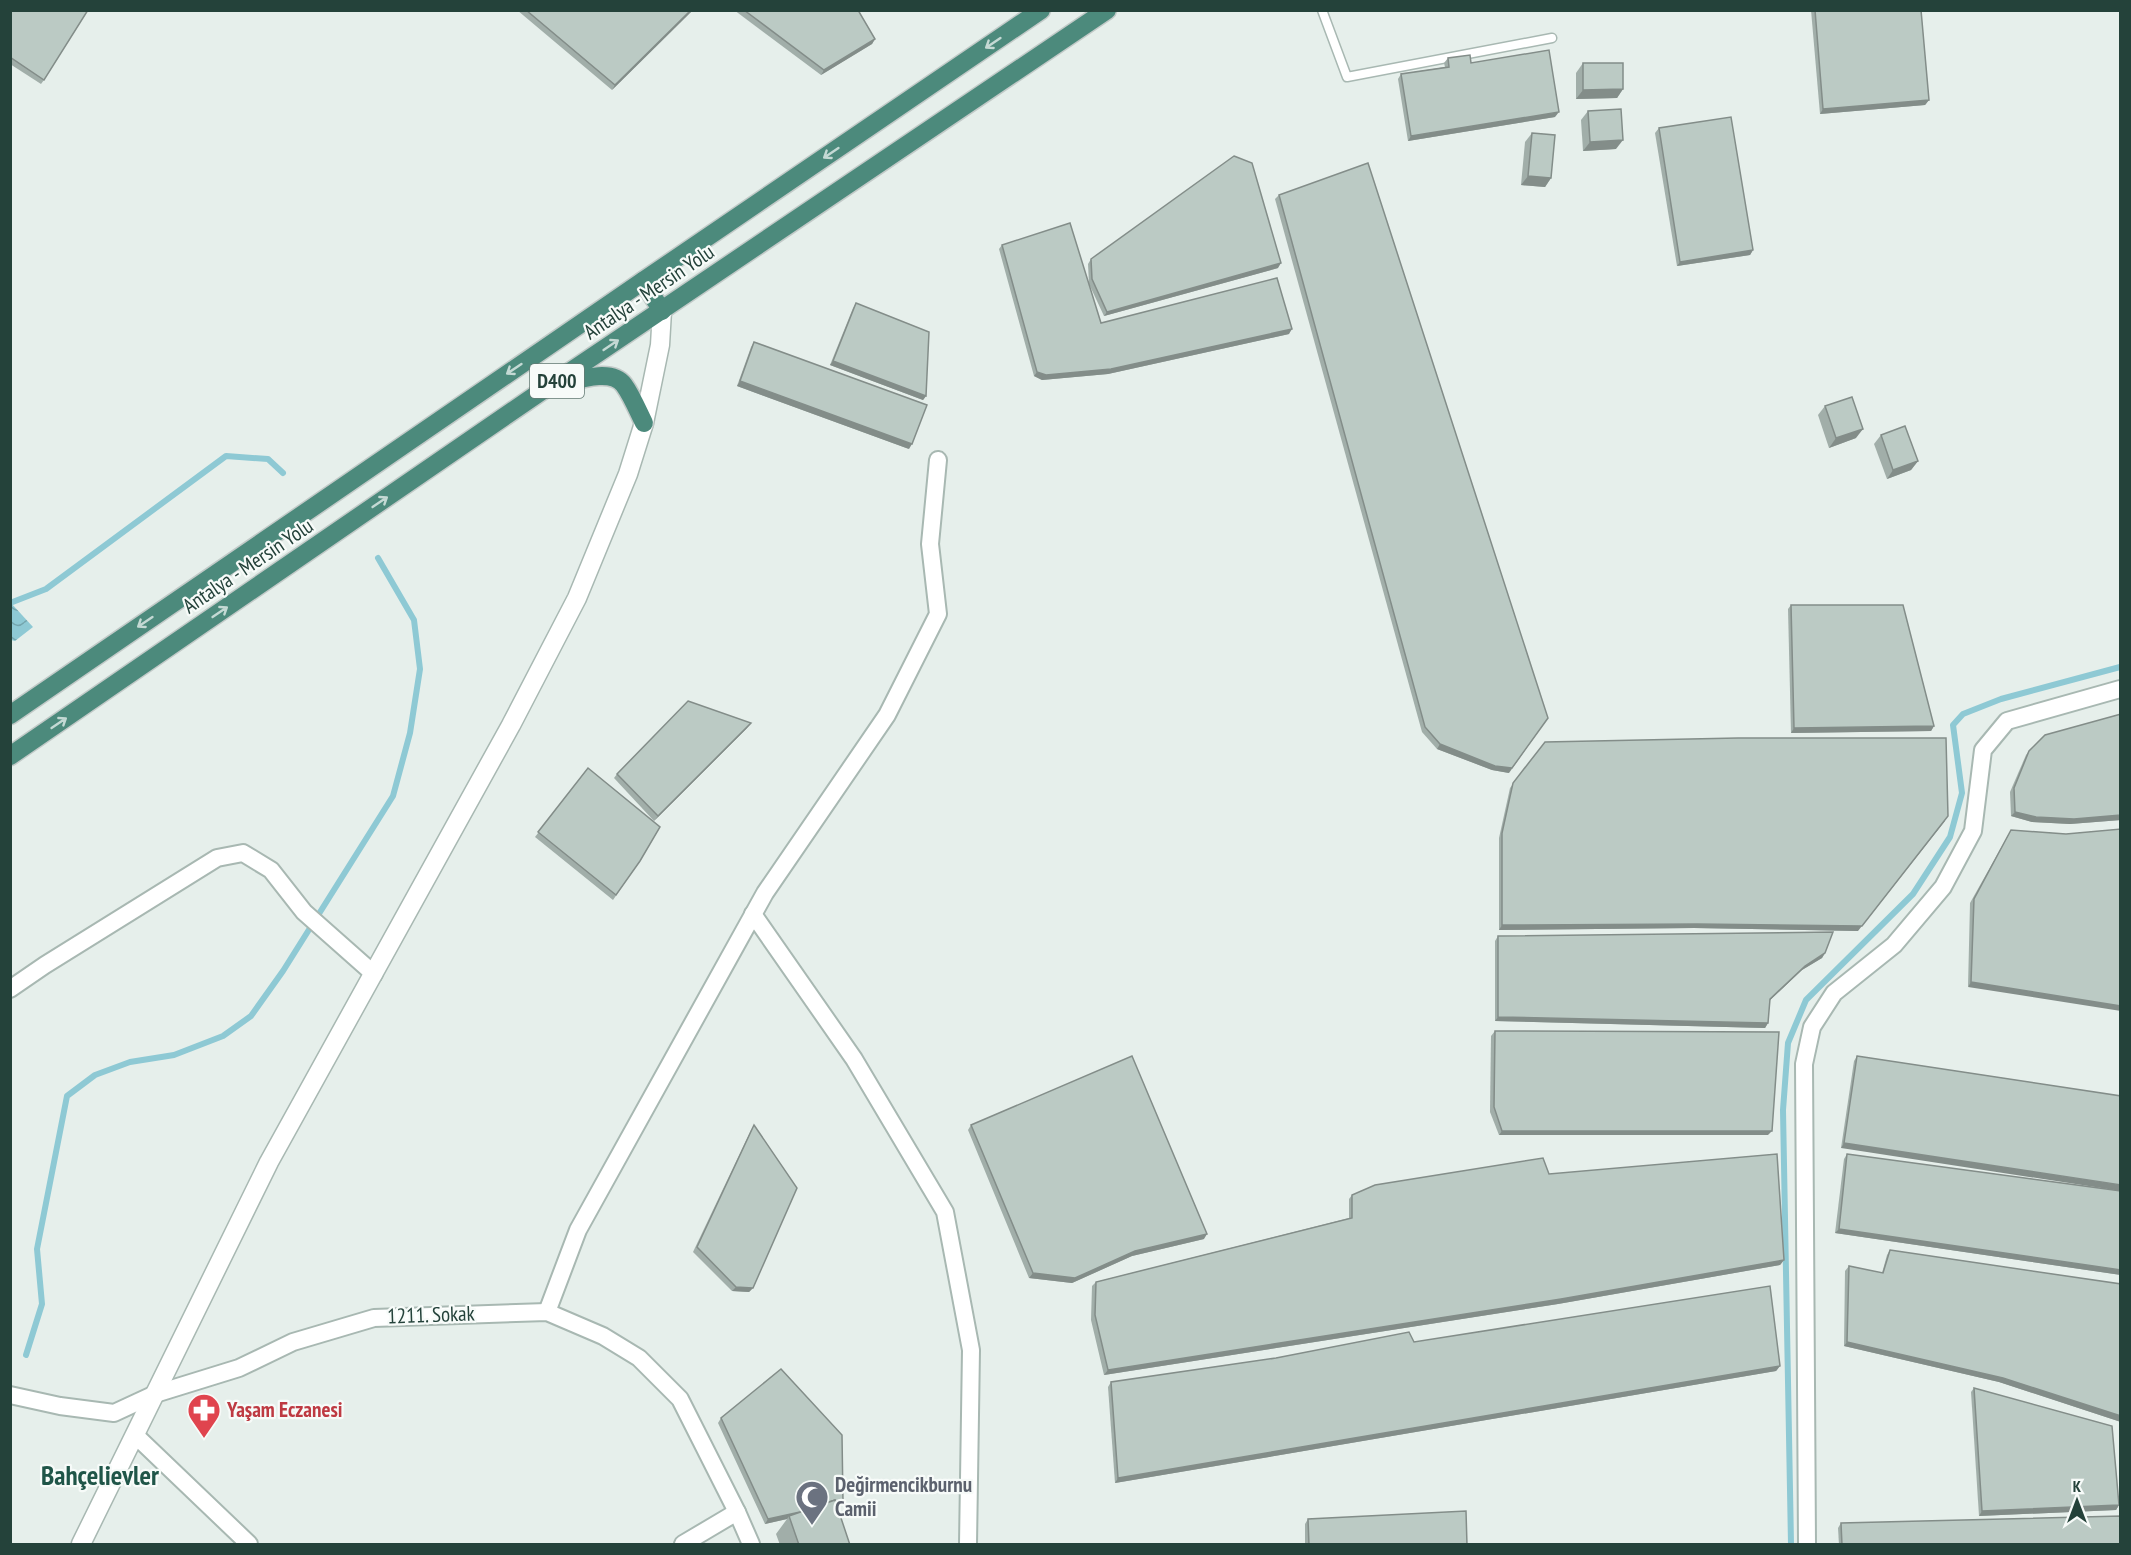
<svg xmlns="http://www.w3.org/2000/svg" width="2131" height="1555" font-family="'PT Sans Narrow',sans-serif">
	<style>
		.water { fill: url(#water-waves) }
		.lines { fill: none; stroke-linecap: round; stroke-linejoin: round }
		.stream { stroke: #8ec9d4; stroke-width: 6 }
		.service-casing { stroke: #a8b8b2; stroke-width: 11 }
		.minor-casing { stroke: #a8b8b2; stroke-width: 20 }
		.tertiary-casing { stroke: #a8b8b2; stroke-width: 21 }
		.trunk-casing { stroke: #c2cac8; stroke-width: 21 }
		.service { stroke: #fff; stroke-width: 8 }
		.minor { stroke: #fff; stroke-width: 16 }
		.tertiary { stroke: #fff; stroke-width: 18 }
		.trunk { stroke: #4c8a7c; stroke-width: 18 }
		.wall { fill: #a1aea9 }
		.shaded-wall { fill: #838d89 }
		.building { fill: #bbcac4; stroke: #838d89; stroke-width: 1.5 }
		.oneway { stroke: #c4d9d4 }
		.labels { text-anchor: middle; stroke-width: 4.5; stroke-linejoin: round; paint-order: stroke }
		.shield { fill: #f7fbf9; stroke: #637a73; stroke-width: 1.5 }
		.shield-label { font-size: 20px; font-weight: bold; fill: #24423a }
		.street-label { font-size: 21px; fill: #24423a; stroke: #f7fbf9 }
		.health-label { font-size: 21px; font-weight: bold; fill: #be3a42; stroke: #f7fbf9; text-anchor: start }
		.worship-label { font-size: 21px; font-weight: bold; fill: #5b616d; stroke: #f7fbf9; text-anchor: start }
		.district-label { font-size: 27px; font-weight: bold; fill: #1f5548; stroke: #f7fbf9 }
	</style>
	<defs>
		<pattern id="water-waves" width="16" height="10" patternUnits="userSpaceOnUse" patternTransform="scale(1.5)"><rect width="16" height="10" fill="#8ec9d4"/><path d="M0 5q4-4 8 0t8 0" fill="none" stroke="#74a5ad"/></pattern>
	</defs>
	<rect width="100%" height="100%" fill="#e6efeb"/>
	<path class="water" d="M11,603L33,627L15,641L11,640Z"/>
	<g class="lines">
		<g class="stream">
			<path d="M10,603L46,589L226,456L268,459L283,473"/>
			<path d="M26,1355L42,1304L37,1249L67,1096L95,1075L130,1062L174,1055L223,1036L251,1016L283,971L393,796L410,733L420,669L414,620L378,558"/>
			<path d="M1791,1544L1783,1110L1788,1043L1806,1000L1913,894L1950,837L1962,793L1953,725L1963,714L2001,699L2120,667"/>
		</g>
		<defs>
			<path id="service" d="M1322,10L1347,77L1552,38"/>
			<g id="minor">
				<path d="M753,914L854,1059L945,1212L971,1350L968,1544"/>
				<path d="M10,989L45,965L217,858L243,853L271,870L304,912L374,974"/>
				<path d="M547,1312L578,1230L765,893L887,715L938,614L930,544L938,460"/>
				<path d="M10,1395L60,1406L114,1413L155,1394L239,1368L293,1342L374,1318L547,1312L603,1336L639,1358L680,1399L737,1512L751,1544"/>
				<path d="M135,1435L249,1544"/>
				<path d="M683,1544L737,1512"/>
				<path d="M1807,1544L1804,1064L1812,1027L1834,993L1894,945L1943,887L1973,831L1983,750L2007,721L2120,689"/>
			</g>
			<path id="tertiary" d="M81,1544L269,1162L511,725L577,598L628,474L644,423L660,345L662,311"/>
			<g id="trunk">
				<path d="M643,281L662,311"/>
				<path d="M557,385C575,381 611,367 624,385C632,396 638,411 644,423"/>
				<path d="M10,715L643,281L1041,10"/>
				<path d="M10,756L549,386L1107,10"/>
			</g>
		</defs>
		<use href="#service" class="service-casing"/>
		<use href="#minor" class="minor-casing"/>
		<use href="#tertiary" class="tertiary-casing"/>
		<use href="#trunk" class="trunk-casing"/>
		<use href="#service" class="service"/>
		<use href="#minor" class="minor"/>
		<use href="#tertiary" class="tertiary"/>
		<use href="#trunk" class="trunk"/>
	</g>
	<g class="wall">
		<path d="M10,10L44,80L41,84L10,64Z"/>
		<path d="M517,10H693L612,90Z"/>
		<path d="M734,10H858L875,39L872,44L821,75Z"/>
		<path d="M1811,10H1921L1929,100L1925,105L1820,114Z"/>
		<path d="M1448,58L1471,63L1555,117L1408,141L1398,79L1401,74L1445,67L1444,63Z"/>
		<path d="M1583,63L1623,89L1617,98L1576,99V73Z"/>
		<path d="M1588,111L1616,149L1583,151L1581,120Z"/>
		<path d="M1659,128L1753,250L1750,255L1677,266L1655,133Z"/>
		<path d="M1532,133L1551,178L1545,187L1521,185L1525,142Z"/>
		<path d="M1279,195L1509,773L1492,770L1437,749L1422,732L1275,199Z"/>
		<path d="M1002,245L1101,323L1289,334L1108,374L1042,380L1034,376L999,249Z"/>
		<path d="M1091,259L1278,268L1104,316L1089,284L1088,264Z"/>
		<path d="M856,303L926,396L923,400L830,365L853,308Z"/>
		<path d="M754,342L909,449L737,386L751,347Z"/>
		<path d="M1825,406L1856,438L1829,448L1818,415Z"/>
		<path d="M1881,435L1918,461L1911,470L1887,479L1874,444Z"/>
		<path d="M1791,605L1934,726L1931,731L1791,733L1788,609Z"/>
		<path d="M2121,714V820L2070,824L2032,822L2011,816L2010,792L2026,755L2029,751Z"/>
		<path d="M747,728L654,821L614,778L617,774Z"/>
		<path d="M1545,742L1858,931L1694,928L1499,930V838L1510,788Z"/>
		<path d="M588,768L640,861L613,900L535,837Z"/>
		<path d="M2121,829L1968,987L1970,903L2011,830L2066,834Z"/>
		<path d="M1498,936L1825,953L1822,958L1802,970L1769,1001L1768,1023L1765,1028L1495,1021V941Z"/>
		<path d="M1495,1031L1768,1135H1499L1490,1112L1491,1036Z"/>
		<path d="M1857,1056L2121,1096L1841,1148L1854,1061Z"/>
		<path d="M754,1125L753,1288L749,1292L732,1291L693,1252L751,1130Z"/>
		<path d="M971,1125L1204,1239L1132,1256L1072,1283L1029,1278L968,1130Z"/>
		<path d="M1847,1154L2121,1191V1275L1835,1233L1844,1159Z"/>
		<path d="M1549,1174L1784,1260L1780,1265L1558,1304L1104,1375L1091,1320L1092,1286L1096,1282L1349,1218V1199L1352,1195Z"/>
		<path d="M1890,1250L2121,1284V1422L1999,1382L1844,1346L1845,1271L1849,1266L1882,1273L1887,1255Z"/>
		<path d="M1414,1342L1780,1366L1776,1371L1115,1483L1108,1387L1111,1382Z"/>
		<path d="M1974,1388L2119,1505L2116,1510L1979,1516L1971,1392Z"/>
		<path d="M721,1418L840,1507H837L850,1545H780L776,1534L787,1519L765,1524L718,1423Z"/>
		<path d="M1308,1519L1467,1545H1305V1524Z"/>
		<path d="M1841,1523L2121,1545H1839L1838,1528Z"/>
	</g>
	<g class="shaded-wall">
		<path d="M691,10H693L612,90L615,85Z"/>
		<path d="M875,39L872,44L821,75L824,70Z"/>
		<path d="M1623,89L1617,98L1576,99L1583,90Z"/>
		<path d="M1929,100L1925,105L1820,114L1823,109Z"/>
		<path d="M1559,112L1555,117L1408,141L1411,136Z"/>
		<path d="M1623,140L1616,149L1583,151L1590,142Z"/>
		<path d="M1528,176L1551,178L1545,187L1521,185Z"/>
		<path d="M1753,250L1750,255L1677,266L1680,262Z"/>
		<path d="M1281,263L1278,268L1104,316L1107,312Z"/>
		<path d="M1292,329L1289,334L1108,374L1042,380L1034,376L1037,372Z"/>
		<path d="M833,361L926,396L923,400L830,365Z"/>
		<path d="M740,381L912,444L909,449L737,386Z"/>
		<path d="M1863,429L1856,438L1829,448L1836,438Z"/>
		<path d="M1918,461L1911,470L1887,479L1893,470Z"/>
		<path d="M1548,718L1509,773L1492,770L1437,749L1440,744Z"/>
		<path d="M751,723L747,728L654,821L658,816Z"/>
		<path d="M1934,726L1931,731L1791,733L1794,728Z"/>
		<path d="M2015,812L2121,815V820L2070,824L2032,822L2011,816Z"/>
		<path d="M1945,821L1858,931L1694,928L1499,930L1502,925Z"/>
		<path d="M1825,953L1822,958L1802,970L1766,1004L1770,999L1805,966Z"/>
		<path d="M1971,982L2121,1006V1011L1968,987Z"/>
		<path d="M1498,1017L1768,1023L1765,1028L1495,1021Z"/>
		<path d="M1502,1131H1772L1768,1135H1499Z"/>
		<path d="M1844,1143L2121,1185V1191L1841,1148Z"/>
		<path d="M1839,1229L2121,1270V1275L1835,1233Z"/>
		<path d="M1207,1234L1204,1239L1132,1256L1072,1283L1029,1278L1033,1273L1135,1251Z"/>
		<path d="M1784,1260L1780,1265L1558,1304L1104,1375L1108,1370Z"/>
		<path d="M736,1287L753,1288L749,1292L732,1291Z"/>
		<path d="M1847,1342L2003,1378L2121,1416V1422L1999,1382L1844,1346Z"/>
		<path d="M1780,1366L1776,1371L1115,1483L1118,1478Z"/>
		<path d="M843,1502L840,1507L790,1518L789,1516L787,1519L765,1524L768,1519Z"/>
		<path d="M2119,1505L2116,1510L1979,1516L1982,1511Z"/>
	</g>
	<g class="building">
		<path d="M10,10H88L44,80L10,57Z"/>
		<path d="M526,10H691L615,85Z"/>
		<path d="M744,10H858L875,39L824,70Z"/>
		<path d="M1815,10H1921L1929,100L1823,109Z"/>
		<path d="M1549,50L1559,112L1411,136L1401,74L1449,67L1448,58L1470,55L1471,63Z"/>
		<path d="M1583,63H1623V89L1583,90Z"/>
		<path d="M1621,109L1623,140L1590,142L1588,111Z"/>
		<path d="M1731,117L1753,250L1680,262L1659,128Z"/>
		<path d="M1532,133L1555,135L1551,178L1528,176Z"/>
		<path d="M1234,156L1252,163L1281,263L1107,312L1092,279L1091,259Z"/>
		<path d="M1368,163L1548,718L1512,768L1495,766L1440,744L1425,727L1279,195Z"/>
		<path d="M1070,223L1101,323L1277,278L1292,329L1111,369L1046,375L1037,372L1002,245Z"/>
		<path d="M856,303L929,332L926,396L833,361Z"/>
		<path d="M754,342L927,405L912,444L740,381Z"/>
		<path d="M1852,397L1863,429L1836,438L1825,406Z"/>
		<path d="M1905,426L1918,461L1893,470L1881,435Z"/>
		<path d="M1791,605H1903L1934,726L1794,728Z"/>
		<path d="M688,701L751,723L658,816L617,774Z"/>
		<path d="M2121,714V815L2074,819L2036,817L2015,812L2014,788L2029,751L2045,735Z"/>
		<path d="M1738,738H1946L1948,816L1862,926L1697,924L1502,925V833L1513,783L1545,742Z"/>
		<path d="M588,768L660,827L640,861L616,895L538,832Z"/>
		<path d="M2121,829V1006L1971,982L1974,899L2011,830L2066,834Z"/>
		<path d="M1833,932L1825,953L1805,966L1770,999L1768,1023L1498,1017V936Z"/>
		<path d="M1495,1031L1779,1032L1772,1131H1502L1494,1107Z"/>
		<path d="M1132,1056L1207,1234L1135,1251L1075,1278L1033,1273L971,1125Z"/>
		<path d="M1857,1056L2121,1096V1185L1844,1143Z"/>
		<path d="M754,1125L797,1188L753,1288L736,1287L697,1247Z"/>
		<path d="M1777,1154L1784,1260L1561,1299L1108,1370L1095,1315L1096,1282L1352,1218V1195L1375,1185L1543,1158L1549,1174Z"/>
		<path d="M1847,1154L2121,1191V1270L1839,1229Z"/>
		<path d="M1890,1250L2121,1284V1416L2003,1378L1847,1342L1849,1266L1883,1273Z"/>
		<path d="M1770,1286L1780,1366L1118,1478L1111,1382L1276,1358L1409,1332L1414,1342Z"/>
		<path d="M781,1369L842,1435L843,1502L836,1504L835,1500L800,1512L768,1519L721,1418Z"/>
		<path d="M1974,1388L2112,1426L2119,1505L1982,1511Z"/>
		<path d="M835,1500L850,1545H799L789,1516Z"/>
		<path d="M1466,1511L1467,1545H1309L1308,1519Z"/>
		<path d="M2121,1516V1545H1842L1841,1523Z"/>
	</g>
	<defs><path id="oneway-shaft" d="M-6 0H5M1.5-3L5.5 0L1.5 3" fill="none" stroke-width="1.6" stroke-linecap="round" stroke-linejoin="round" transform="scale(1.5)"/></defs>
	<g class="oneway">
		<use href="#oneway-shaft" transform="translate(993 43) rotate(146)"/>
		<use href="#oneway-shaft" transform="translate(831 153) rotate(146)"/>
		<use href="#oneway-shaft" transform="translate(611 345) rotate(-34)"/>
		<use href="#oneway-shaft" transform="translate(514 369) rotate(146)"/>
		<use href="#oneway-shaft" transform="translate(380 502) rotate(-34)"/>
		<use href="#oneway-shaft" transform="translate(220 612) rotate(-34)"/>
		<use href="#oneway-shaft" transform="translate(145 622) rotate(146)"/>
		<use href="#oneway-shaft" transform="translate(59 723) rotate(-34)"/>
	</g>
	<defs>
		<symbol id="pharmacy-pin" viewBox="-11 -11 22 30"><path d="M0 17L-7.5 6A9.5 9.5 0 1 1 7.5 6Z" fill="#e0444e" stroke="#f7fbf9"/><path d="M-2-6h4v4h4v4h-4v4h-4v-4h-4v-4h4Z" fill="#fff"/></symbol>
		<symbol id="mosque-pin" viewBox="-11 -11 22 30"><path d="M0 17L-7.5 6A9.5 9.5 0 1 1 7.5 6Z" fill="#6b7280" stroke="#f7fbf9"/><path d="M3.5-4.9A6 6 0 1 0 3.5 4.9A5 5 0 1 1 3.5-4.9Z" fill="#fff"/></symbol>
	</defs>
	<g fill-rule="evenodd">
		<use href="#pharmacy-pin" x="185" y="1391" width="38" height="52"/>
		<use href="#mosque-pin" x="793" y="1478" width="38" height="52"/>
	</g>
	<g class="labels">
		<rect class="shield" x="530" y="364" width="54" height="34" rx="4.5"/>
		<g class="shield-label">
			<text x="557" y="388">D400</text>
		</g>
		<g class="street-label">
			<text transform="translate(649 292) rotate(-34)" y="7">Antalya - Mersin Yolu</text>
			<text transform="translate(248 566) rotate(-34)" y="7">Antalya - Mersin Yolu</text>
			<text transform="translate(431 1315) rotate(-2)" y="7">1211. Sokak</text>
		</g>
		<g class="health-label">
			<text x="227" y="1417">Yaşam Eczanesi</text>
		</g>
		<g class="worship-label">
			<text x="835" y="1492">Değirmencikburnu<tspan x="835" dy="24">Camii</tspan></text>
		</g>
		<g class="district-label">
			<text x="100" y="1485">Bahçelievler</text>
		</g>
	</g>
	<rect width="2131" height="1555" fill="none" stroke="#24423a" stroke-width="24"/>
	<g transform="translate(2077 1501)" stroke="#f7fbf9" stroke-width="4.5" paint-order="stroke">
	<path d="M0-4.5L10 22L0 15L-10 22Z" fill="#24423a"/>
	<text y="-9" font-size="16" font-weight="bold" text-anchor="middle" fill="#24423a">K</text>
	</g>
</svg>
